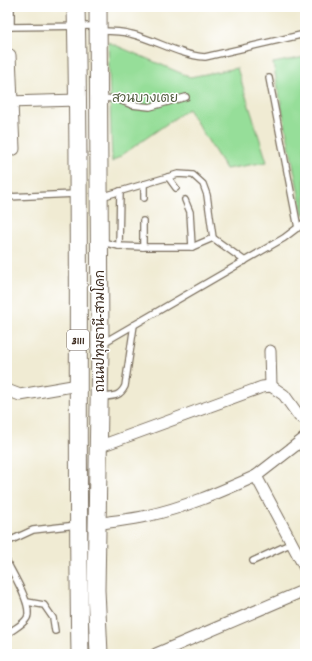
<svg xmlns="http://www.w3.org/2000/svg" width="312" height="661" font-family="Dekko,'Playpen Sans Thai',sans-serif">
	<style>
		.green { fill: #96de99; stroke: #68845c }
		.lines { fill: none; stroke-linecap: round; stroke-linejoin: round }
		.lane-casing { stroke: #7a6e5d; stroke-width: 8 }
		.street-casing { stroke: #7a6e5d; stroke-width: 13 }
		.primary-casing { stroke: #7a6e5d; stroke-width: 19 }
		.lane { stroke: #fff; stroke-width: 5.5 }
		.street { stroke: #fff; stroke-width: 11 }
		.primary { stroke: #fff; stroke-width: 17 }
		.labels { text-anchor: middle; stroke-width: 3; stroke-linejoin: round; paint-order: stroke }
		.shield { fill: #fff; stroke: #766a62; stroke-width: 1 }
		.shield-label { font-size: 12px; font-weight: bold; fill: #3b2a1e }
		.park-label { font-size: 13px; fill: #566043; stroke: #fff }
		.street-label { font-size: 13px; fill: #3b2a1e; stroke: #fff }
	</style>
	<rect width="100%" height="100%" fill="#fff"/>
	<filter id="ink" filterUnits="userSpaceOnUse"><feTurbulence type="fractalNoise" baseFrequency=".025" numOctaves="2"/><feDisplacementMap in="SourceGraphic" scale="8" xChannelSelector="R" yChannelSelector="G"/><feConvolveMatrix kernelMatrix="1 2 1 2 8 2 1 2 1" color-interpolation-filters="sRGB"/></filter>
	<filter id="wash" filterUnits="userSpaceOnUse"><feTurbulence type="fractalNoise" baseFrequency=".012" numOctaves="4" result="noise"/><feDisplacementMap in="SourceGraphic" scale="16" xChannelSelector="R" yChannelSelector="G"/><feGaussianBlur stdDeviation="0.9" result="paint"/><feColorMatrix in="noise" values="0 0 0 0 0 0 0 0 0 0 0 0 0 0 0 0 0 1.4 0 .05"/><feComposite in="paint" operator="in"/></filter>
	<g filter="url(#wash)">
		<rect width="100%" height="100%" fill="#f0ebd3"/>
		<g class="green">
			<path d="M108,42L190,77L237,68L267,162L226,169L188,109L112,162Z"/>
			<path d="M305,57V214L303,215L273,63Z"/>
		</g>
	</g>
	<g filter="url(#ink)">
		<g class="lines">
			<defs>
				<g id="lane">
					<path d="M11,7V27"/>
					<path d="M7,27L96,26"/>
					<path d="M100,31C111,31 121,31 131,34C156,40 179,55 205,57L305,34"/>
					<path d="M269,78L298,228"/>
					<path d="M101,98L117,99L132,105L150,107L186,97"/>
					<path d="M168,177L176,188"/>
					<path d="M144,184V198"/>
					<path d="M7,197L76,194"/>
					<path d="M101,197L178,174L193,175L203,184L207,195L213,238L192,247H143L119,246L102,242"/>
					<path d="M185,200L190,212L192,247"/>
					<path d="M213,238L245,261"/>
					<path d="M119,246L120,191"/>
					<path d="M143,247V221"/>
					<path d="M103,343L284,238L305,222"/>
					<path d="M101,397C113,396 120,397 125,386L134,325"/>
					<path d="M7,542L33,530L77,525"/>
					<path d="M253,561L292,543"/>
					<path d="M7,562C13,574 33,606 27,618C23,625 13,629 7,634"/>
					<path d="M27,602L44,605L53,618L55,631"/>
				</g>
				<g id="street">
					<path d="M10,55L14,149"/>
					<path d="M7,102L78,100"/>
					<path d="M270,351L271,386"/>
					<path d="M7,390L20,395L78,385"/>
					<path d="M305,438L256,476L305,568"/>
					<path d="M98,447L262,387L271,386L284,395L299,416L305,419"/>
					<path d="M97,524C113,521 130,520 146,516C184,508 220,492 256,476"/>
					<path d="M156,654L305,590"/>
				</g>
				<g id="primary">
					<path d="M76,7C81,223 76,438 80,654"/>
					<path d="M98,7L100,345L96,590L99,654"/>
				</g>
			</defs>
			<use href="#lane" class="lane-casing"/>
			<use href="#street" class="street-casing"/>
			<use href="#primary" class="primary-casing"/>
			<use href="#lane" class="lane"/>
			<use href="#street" class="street"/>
			<use href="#primary" class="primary"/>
		</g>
	</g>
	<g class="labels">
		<rect class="shield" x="67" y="330" width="22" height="20" rx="3"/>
		<g class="shield-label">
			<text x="78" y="344">3111</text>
		</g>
		<g class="park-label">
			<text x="145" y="102">สวนบางเตย</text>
		</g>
		<g class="street-label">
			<text transform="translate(99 331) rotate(-90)" y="5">ถนนปทุมธานี-สามโคก</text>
		</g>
	</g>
	<rect width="312" height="661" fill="none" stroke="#fff" stroke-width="24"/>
</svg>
